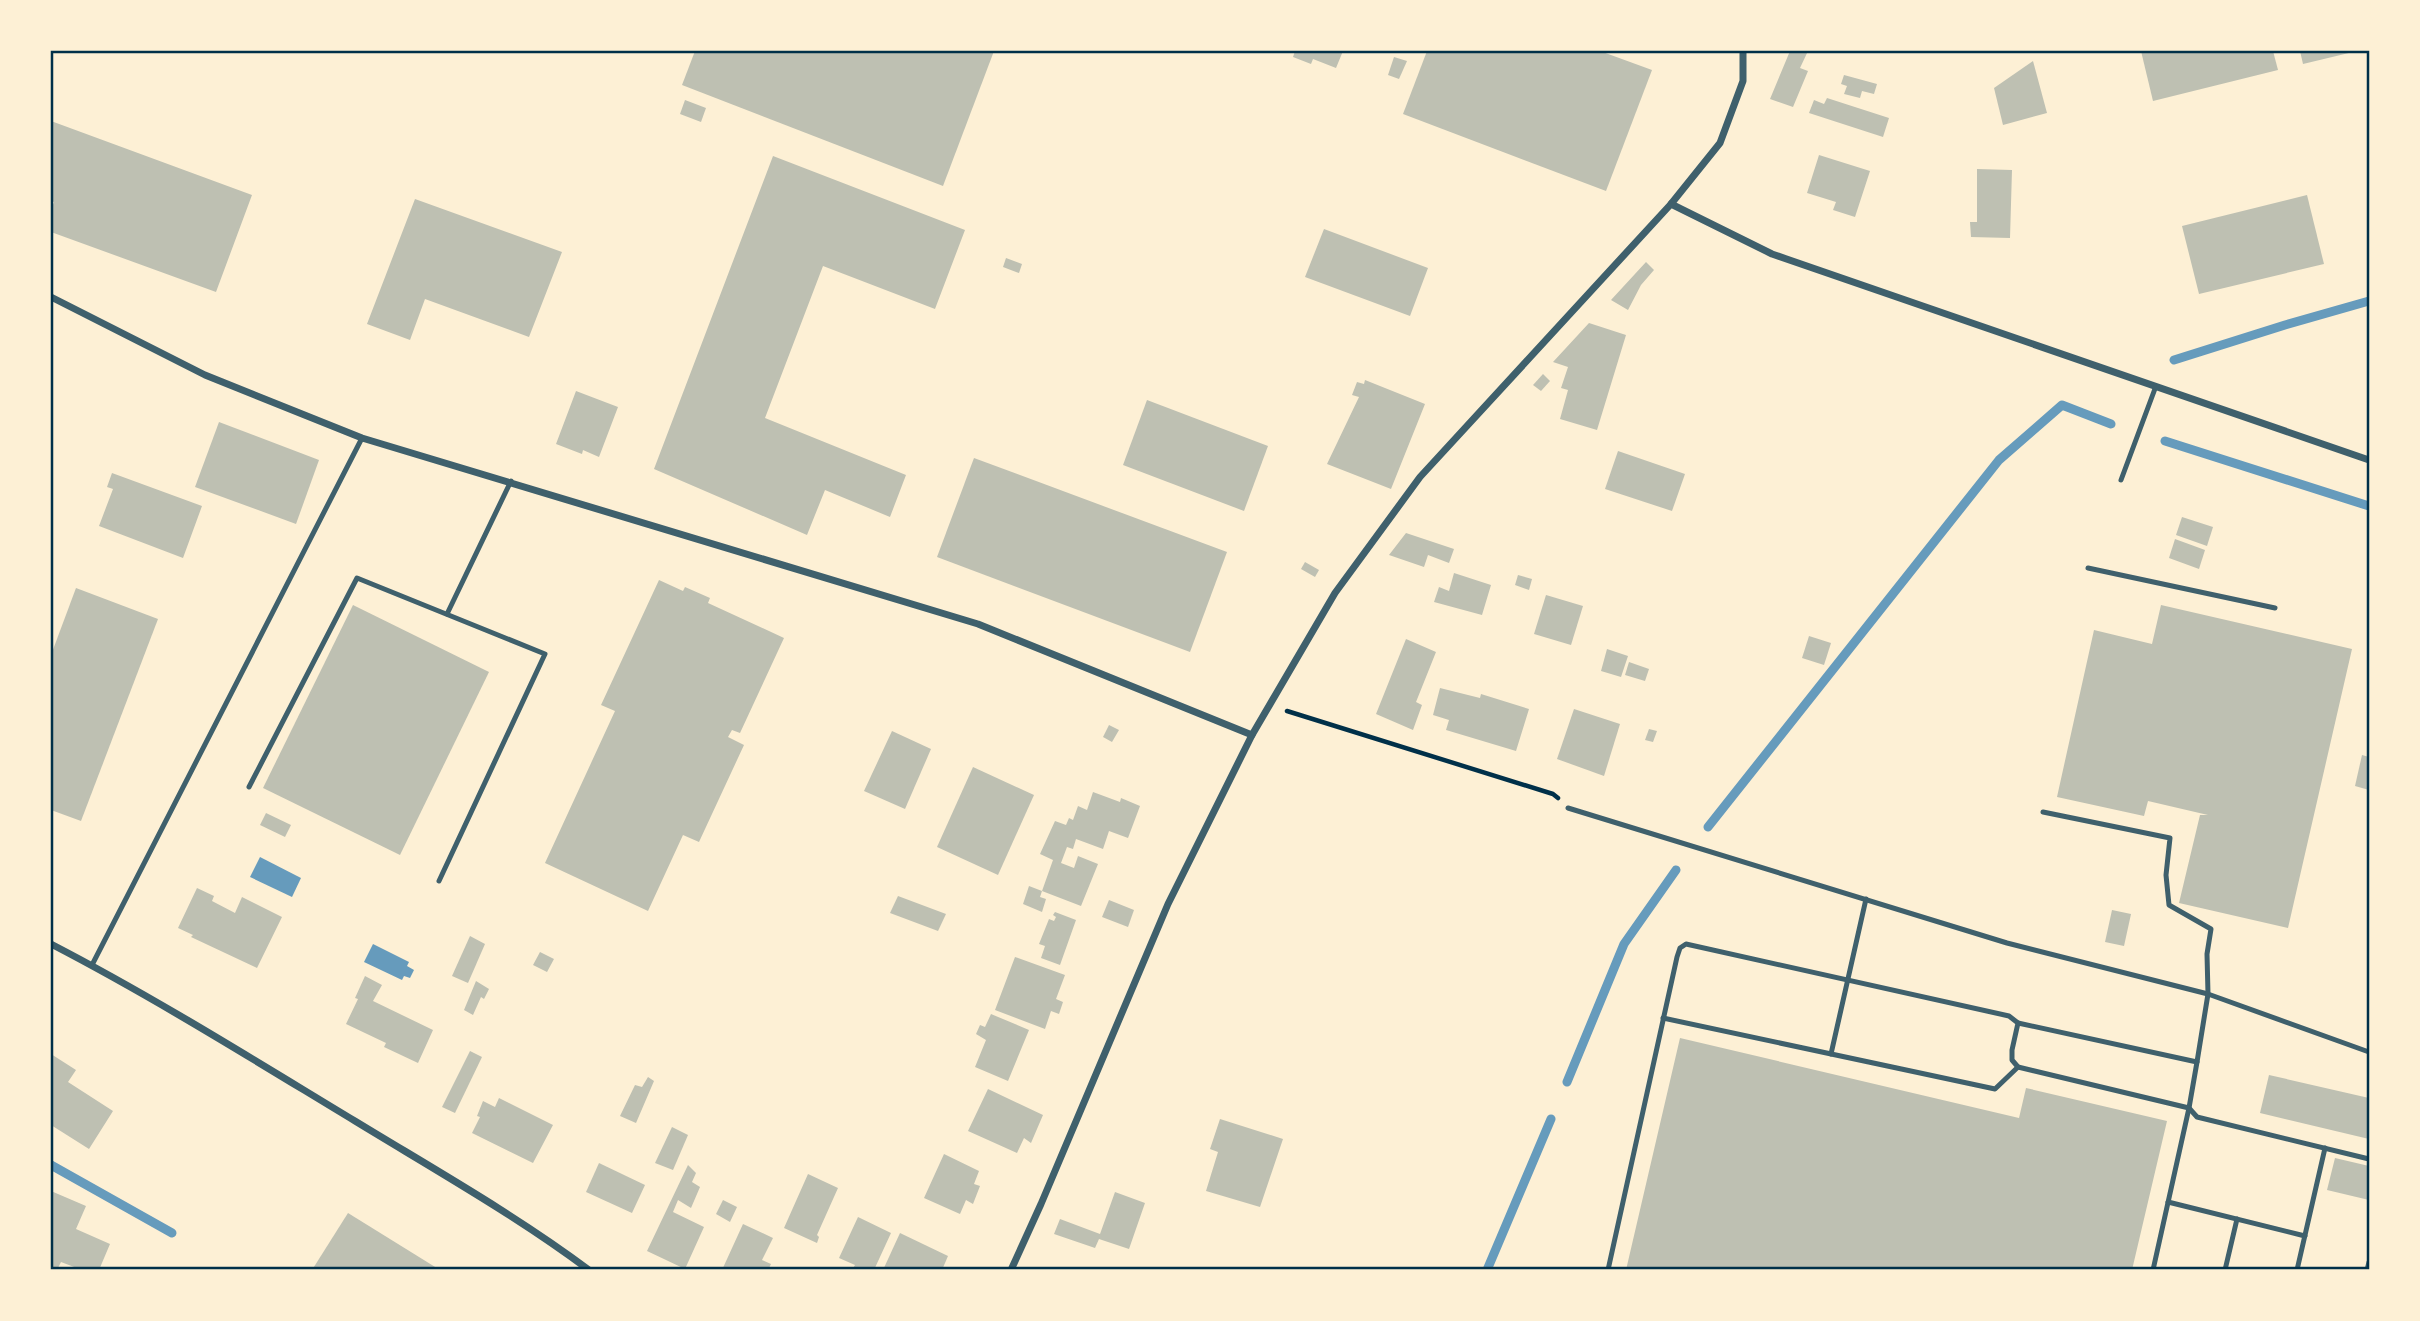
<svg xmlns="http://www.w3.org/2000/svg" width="2420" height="1321" font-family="Roboto,sans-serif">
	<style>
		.water { fill: #669bbc }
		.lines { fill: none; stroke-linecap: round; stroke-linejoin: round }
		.stream { stroke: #669bbc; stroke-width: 9 }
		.building { fill: #bec0b2 }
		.path { stroke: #003049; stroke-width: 4.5 }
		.service { stroke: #3f606c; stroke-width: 5 }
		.minor { stroke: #3f606c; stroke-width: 7 }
		.neatline { fill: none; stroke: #003049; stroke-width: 2.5 }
	</style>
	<rect width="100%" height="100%" fill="#fdf0d5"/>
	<g class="water">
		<path d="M260,857L301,878L292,897L250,877Z"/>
		<path d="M373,944L409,962L407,966L414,970L410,978L404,976L402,980L364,962Z"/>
	</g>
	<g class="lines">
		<g class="stream">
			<path d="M2174,360L2285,325L2369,301"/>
			<path d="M2165,441L2369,506"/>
			<path d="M1708,827L1999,460L2062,405L2111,424"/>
			<path d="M1567,1082L1624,944L1676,870"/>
			<path d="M51,1165L172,1233"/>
			<path d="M1487,1270L1551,1119"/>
		</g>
	</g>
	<g class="building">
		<path d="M695,51H994L943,186L682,85Z"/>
		<path d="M1295,51H1343L1336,68L1313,59L1311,64L1293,57Z"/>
		<path d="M1427,51H1600L1652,70L1606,191L1403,114Z"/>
		<path d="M1790,51H1808L1800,68L1808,71L1793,107L1770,99Z"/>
		<path d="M2141,51H2273L2278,70L2153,101Z"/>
		<path d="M2300,51H2353V52L2303,64Z"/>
		<path d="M1394,57L1407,61L1399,79L1388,75Z"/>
		<path d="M2033,61L2047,113L2003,125L1994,88Z"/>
		<path d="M1844,75L1877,84L1874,94L1862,91L1860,98L1844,94L1847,86L1841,84Z"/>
		<path d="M1827,98L1889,118L1883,137L1809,113L1814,100L1824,104Z"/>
		<path d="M685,100L706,108L701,122L680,114Z"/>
		<path d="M51,121L252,195L216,292L51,232V210L54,202L51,201Z"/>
		<path d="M1819,155L1870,171L1855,217L1833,210L1836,202L1807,193Z"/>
		<path d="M773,156L965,230L935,309L823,266L765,418L906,475L890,517L825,490L807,535L654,469Z"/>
		<path d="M1977,169L2012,170L2010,238L1971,237L1970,222H1977Z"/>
		<path d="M2307,195L2324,264L2199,294L2182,226Z"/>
		<path d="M415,199L562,252L529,337L425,299L410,340L367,324Z"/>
		<path d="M1324,229L1428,268L1410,316L1305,277Z"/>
		<path d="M1006,258L1022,264L1019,273L1003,267Z"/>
		<path d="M1646,262L1654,270L1641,285L1628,310L1611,300Z"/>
		<path d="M1589,323L1626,335L1597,430L1560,419L1568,390L1561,388L1568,367L1553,362Z"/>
		<path d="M1543,374L1550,381L1541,391L1533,385Z"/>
		<path d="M1365,380L1425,404L1391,489L1327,464L1359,397L1352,395L1357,382L1364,384Z"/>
		<path d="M576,391L618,407L599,457L583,450L582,454L556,444Z"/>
		<path d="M1147,400L1268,446L1244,511L1123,465Z"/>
		<path d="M219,422L319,460L296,524L195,487Z"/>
		<path d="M1618,451L1685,474L1672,511L1605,489Z"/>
		<path d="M974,458L1227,552L1190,652L937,557Z"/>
		<path d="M112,473L202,506L183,558L99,526L113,489L107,487Z"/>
		<path d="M2182,517L2213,527L2207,546L2176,535Z"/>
		<path d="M1406,533L1454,549L1449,563L1428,555L1424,567L1389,555Z"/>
		<path d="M2175,539L2205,550L2199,569L2169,558Z"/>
		<path d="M1305,562L1319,570L1315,577L1301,569Z"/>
		<path d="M1454,573L1491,585L1482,615L1434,602L1439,587L1449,591Z"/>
		<path d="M1518,575L1532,579L1529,590L1515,585Z"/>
		<path d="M659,580L683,591L685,587L710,598L708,603L784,638L740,733L732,730L728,737L744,745L699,842L683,835L648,911L545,863L615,711L601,705Z"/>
		<path d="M76,588L158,619L81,821L51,810V655Z"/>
		<path d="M1546,595L1583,606L1571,645L1534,634Z"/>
		<path d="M353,605L489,672L400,855L263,788Z"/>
		<path d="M2161,605L2352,649L2288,928L2179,903L2200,815H2208L2148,801L2144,816L2057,797L2094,630L2152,644Z"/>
		<path d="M1809,636L1831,643L1824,665L1802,658Z"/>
		<path d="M1406,639L1436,652L1416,702L1422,705L1413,730L1376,714Z"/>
		<path d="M1607,649L1628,656L1621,677L1601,671Z"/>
		<path d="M1629,662L1649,669L1645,681L1625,675Z"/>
		<path d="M1440,688L1480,698L1481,694L1529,709L1516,751L1446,730L1449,720L1433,715Z"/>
		<path d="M1574,709L1620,724L1604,776L1557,759Z"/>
		<path d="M1109,725L1119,730L1112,742L1103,737Z"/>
		<path d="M1649,729L1657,731L1653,742L1645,740Z"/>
		<path d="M892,731L931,749L905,809L864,791Z"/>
		<path d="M2362,755L2369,757V790L2355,786Z"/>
		<path d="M973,767L1034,795L998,875L937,847Z"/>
		<path d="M1093,792L1120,802L1121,798L1140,806L1128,838L1109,831L1103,849L1076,839L1073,849L1067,847L1061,863L1074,868L1078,856L1098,864L1081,906L1042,891L1040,897L1046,899L1042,912L1023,904L1029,886L1042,891L1053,860L1040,854L1055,821L1066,825L1069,818L1073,820L1078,806L1087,810Z"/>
		<path d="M266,813L291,825L285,837L260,825Z"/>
		<path d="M197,888L214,896L212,901L235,913L242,897L282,917L257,968L191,937L193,935L178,928Z"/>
		<path d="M898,896L946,914L938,931L890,913Z"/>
		<path d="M1109,900L1134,910L1128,927L1102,917Z"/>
		<path d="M2112,910L2131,914L2124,946L2105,942Z"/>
		<path d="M1055,912L1076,920L1060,965L1041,958L1045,946L1039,944L1049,919L1054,921L1056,917L1053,915Z"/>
		<path d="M470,936L485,944L468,983L452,976Z"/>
		<path d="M540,952L554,959L547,972L533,965Z"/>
		<path d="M1015,957L1065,975L1056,999L1063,1002L1059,1014L1051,1011L1045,1029L995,1010Z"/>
		<path d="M365,976L382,985L373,1001L433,1030L418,1063L384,1047L386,1043L346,1024L358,999L355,998Z"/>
		<path d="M476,981L489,989L484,999L481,997L473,1015L464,1010Z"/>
		<path d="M991,1014L1029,1030L1008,1081L975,1067L986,1040L976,1034L980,1025L985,1027Z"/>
		<path d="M1680,1038L2019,1118L2026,1088L2167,1121L2132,1270H1626Z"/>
		<path d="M470,1051L482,1057L455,1113L442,1107Z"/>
		<path d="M51,1054L76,1070L68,1082L113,1111L89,1149L51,1125Z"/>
		<path d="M2269,1075L2369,1098V1139L2260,1113Z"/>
		<path d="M648,1077L654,1081L636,1123L620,1116L635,1085L642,1087Z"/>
		<path d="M988,1089L1043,1115L1031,1143L1024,1138L1017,1153L968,1131Z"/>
		<path d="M499,1098L553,1125L533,1163L472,1133L480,1117L477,1116L483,1101L495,1107Z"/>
		<path d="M1220,1119L1283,1139L1260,1207L1206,1191L1218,1152L1210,1149Z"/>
		<path d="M672,1127L688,1135L673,1170L655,1163Z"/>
		<path d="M944,1154L979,1171L974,1184L980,1186L973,1204L966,1200L960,1214L924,1198Z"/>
		<path d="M2335,1158L2369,1166V1200L2327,1190Z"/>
		<path d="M599,1163L645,1185L632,1213L586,1192Z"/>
		<path d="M688,1165L696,1173L692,1182L700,1187L691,1208L678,1200L673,1212L704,1227L685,1269L647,1251Z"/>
		<path d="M808,1174L838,1188L817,1235L819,1237L817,1243L784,1228Z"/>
		<path d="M51,1191L86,1206L76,1229L110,1244L99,1270H82L61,1262L57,1270H51Z"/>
		<path d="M1115,1192L1145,1203L1129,1249L1099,1239L1095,1248L1054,1234L1060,1219L1100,1234Z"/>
		<path d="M723,1200L737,1207L730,1222L716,1214Z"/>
		<path d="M348,1213L440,1270H312Z"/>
		<path d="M858,1217L891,1233L874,1270H852L855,1265L839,1258Z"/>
		<path d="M743,1224L773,1238L762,1260L771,1264L768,1270H722Z"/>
		<path d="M900,1233L948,1256L942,1270H883Z"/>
	</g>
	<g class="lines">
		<path class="path" d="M1287,711L1553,794L1558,798"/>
		<g class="service">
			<path d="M2121,480L2156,386"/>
			<path d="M2088,568L2275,608"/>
			<path d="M447,614L511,481"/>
			<path d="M249,787L357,578L545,654L439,881"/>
			<path d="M1568,808L2007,943L2208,994L2369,1052"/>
			<path d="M2043,812L2170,838L2166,875L2169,905L2211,929L2207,954L2208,994L2197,1062L2189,1108L2153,1270"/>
			<path d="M92,965L362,438"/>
			<path d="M1663,1018L1995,1089L2018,1067"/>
			<path d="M2018,1023L2197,1062"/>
			<path d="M1831,1054L1866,899"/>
			<path d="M2168,1202L2305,1236"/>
			<path d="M1608,1270L1677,957L1680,948L1686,944L2009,1016L2018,1023L2012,1050V1060L2018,1067L2189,1108L2197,1117L2369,1159"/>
			<path d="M2225,1270L2237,1219"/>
			<path d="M2297,1270L2325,1148"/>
			<path d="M2367,1270L2369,1262"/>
		</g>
		<g class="minor">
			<path d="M1671,204L1772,254L2369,460"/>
			<path d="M51,297L205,375L362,438L978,624L1252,735"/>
			<path d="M51,944C155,998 254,1060 355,1121C432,1168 517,1216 589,1270"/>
			<path d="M1011,1270L1041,1204L1168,904L1252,735L1335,593L1420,477L1671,204L1720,143L1743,81V51"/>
		</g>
	</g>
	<rect width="2420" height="1321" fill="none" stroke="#fdf0d5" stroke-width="105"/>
	<rect x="52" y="52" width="2316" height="1216" class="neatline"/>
</svg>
